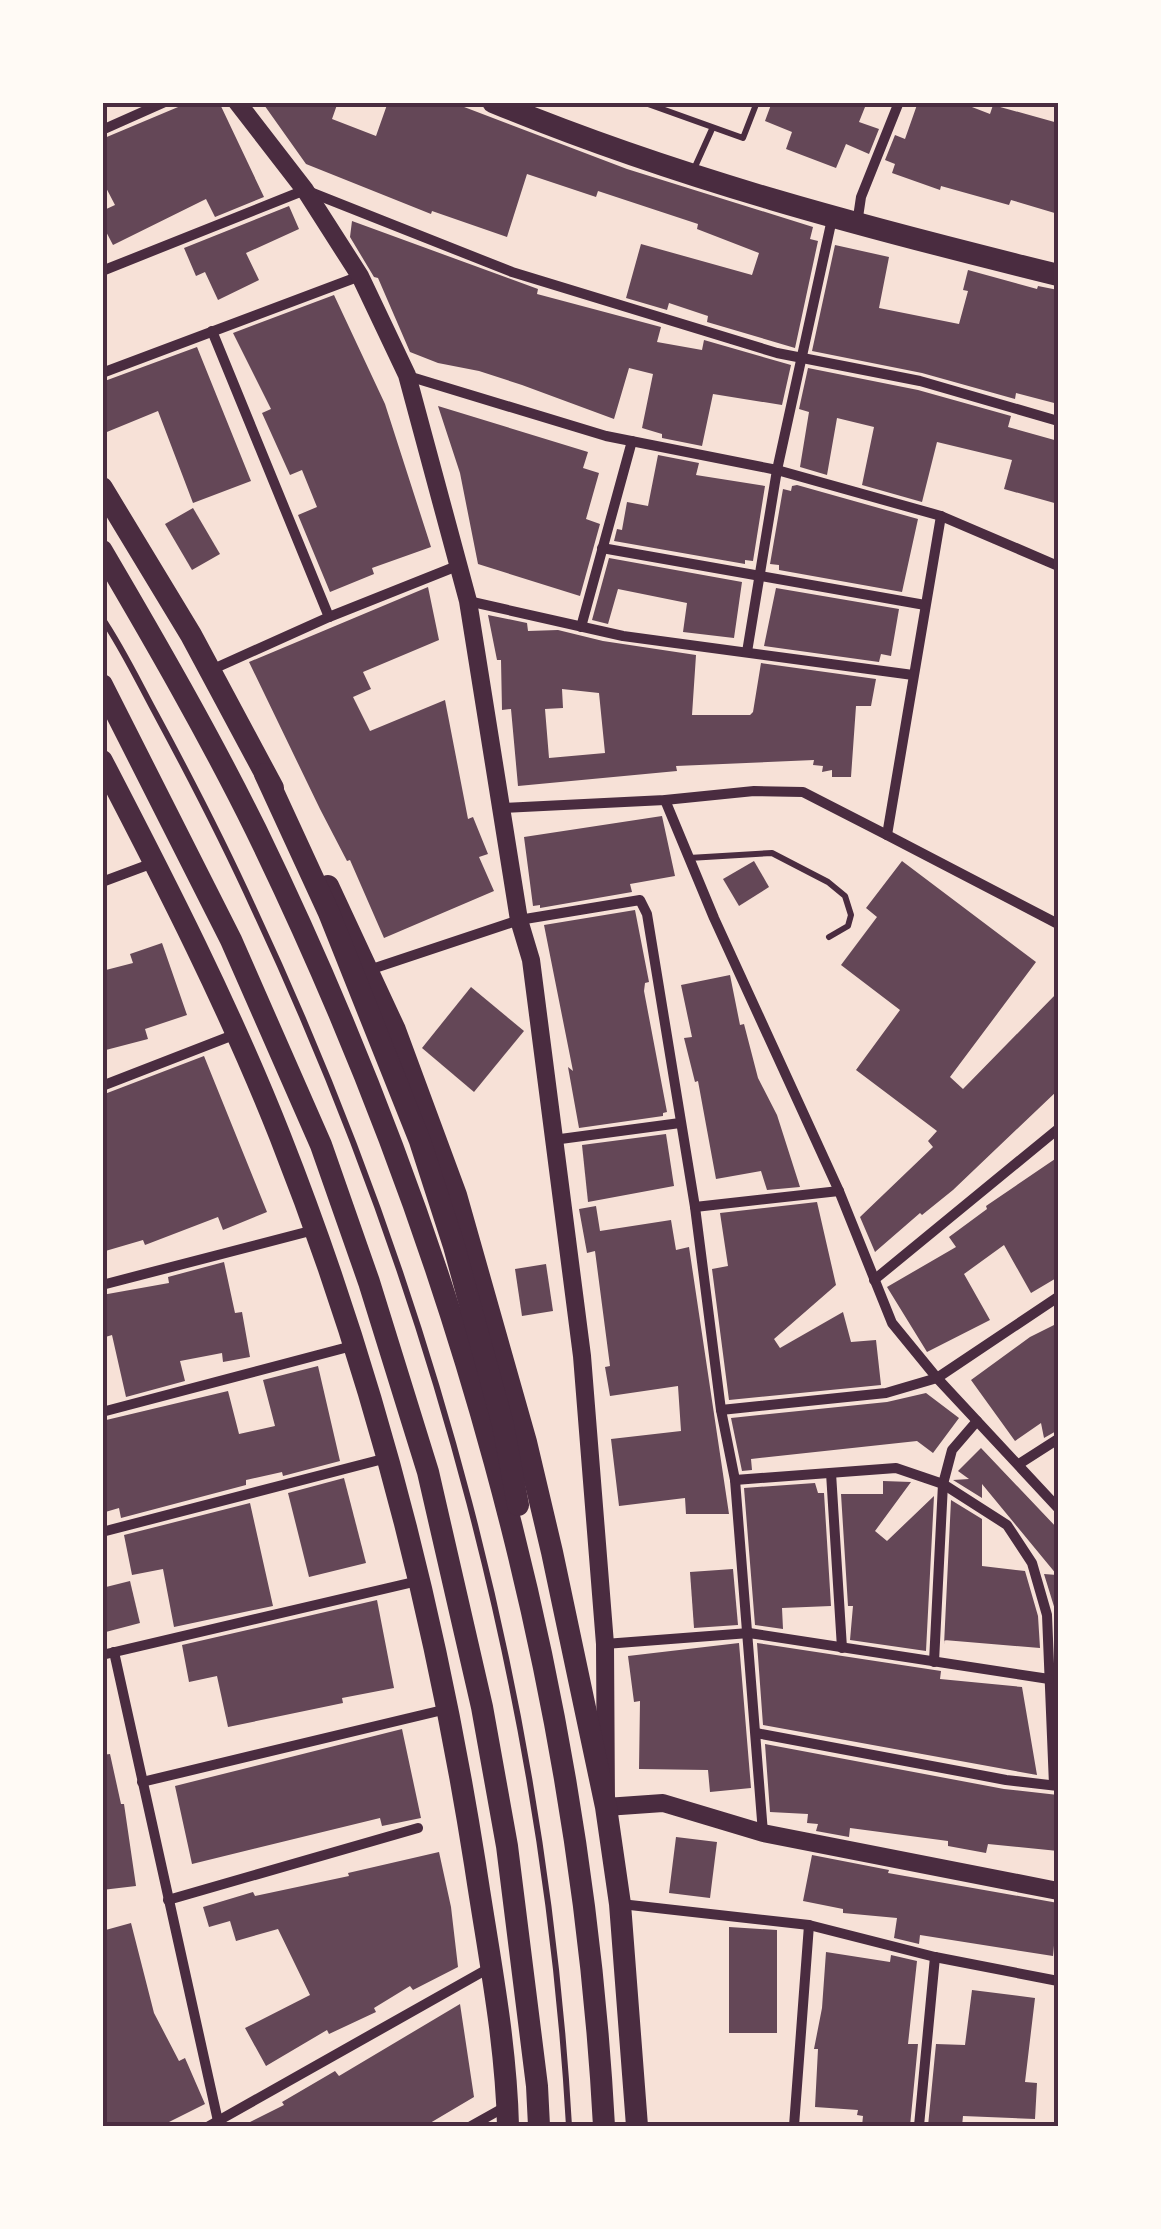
<svg xmlns="http://www.w3.org/2000/svg" width="1161" height="2229" font-family="Spectral,serif">
	<style>
		.building { fill: #644757; fill-rule: evenodd }
		.lines { fill: none; stroke-linecap: round; stroke-linejoin: round }
		.service { stroke: #4a2c40; stroke-width: 6 }
		.minor { stroke: #4a2c40; stroke-width: 10 }
		.tertiary { stroke: #4a2c40; stroke-width: 18 }
		.primary { stroke: #4a2c40; stroke-width: 22 }
		.trunk { stroke: #4a2c40; stroke-width: 22 }
		.neatline { fill: none; stroke: #4a2c40; stroke-width: 4 }
	</style>
	<rect width="100%" height="100%" fill="#f7e1d7"/>
	<g class="building">
		<path d="M190,102H219L264,197L215,217L206,199L113,245L102,224V211L115,205L102,180V139Z"/>
		<path d="M262,102H338L332,119L376,136L388,102H451L627,169L813,227L810,239L818,241L795,348L707,322L708,316L669,303L667,310L626,298L641,244L752,275L759,253L697,229L698,224L598,191L596,197L527,174L507,237L432,211L431,214L306,164Z"/>
		<path d="M772,102H867L859,122L879,129L869,154L846,144L836,168L786,149L792,132L765,121Z"/>
		<path d="M918,102H959L990,114L993,105L1058,123V214L1011,200L1009,205L941,186L940,190L892,173L895,164L885,160L895,135L905,139Z"/>
		<path d="M289,206L299,229L246,253L259,280L218,300L205,272L196,276L184,248Z"/>
		<path d="M352,221L538,289L537,294L661,327L657,342L702,350L704,340L791,365L782,405L713,394L702,446L662,438V434L642,428L653,374L629,368L614,419L522,385L479,371L438,363L410,352L378,278L374,277L350,237Z"/>
		<path d="M835,245L889,257L879,308L959,324L968,291L963,290L968,270L1037,289L1038,286L1058,290V404L1016,393L1015,399L922,373L812,351Z"/>
		<path d="M334,295L385,404L431,547L372,568L374,574L330,592L298,515L317,507L302,470L290,475L262,413L271,409L233,333Z"/>
		<path d="M197,347L251,481L193,503L158,411L102,434V382Z"/>
		<path d="M808,368L918,390L1011,416L1008,427L1058,441V504L1004,489L1012,460L937,442L922,502L862,485L874,427L837,418L827,475L800,467L809,412L799,409Z"/>
		<path d="M438,406L588,452L583,468L599,473L586,519L600,524L580,596L478,564L460,473Z"/>
		<path d="M658,455L699,463L696,475L765,486L753,561L745,560V564L614,541L617,529L622,530L627,502L648,506Z"/>
		<path d="M797,485L918,519L902,592L779,570V565L770,564L783,489L791,491L792,486Z"/>
		<path d="M193,508L220,554L192,570L165,524Z"/>
		<path d="M609,558L742,582L734,638L683,632L687,603L618,589L608,624L592,620Z"/>
		<path d="M428,587L439,640L363,672L371,689L353,697L370,731L445,700L468,819L473,817L488,854L479,857L494,891L384,938L350,860L347,861L320,809L249,662Z"/>
		<path d="M776,588L899,609L891,656L881,654L879,662L764,646Z"/>
		<path d="M488,615L527,623L528,631L558,630L603,641L696,655L692,715H750L753,712L761,663L876,679L871,706H856L851,777H832V770L822,772L823,766L813,765L814,760L676,766L677,771L518,786L511,709L502,710L501,660H497ZM562,689L599,693L605,753L549,758L545,709L563,708Z"/>
		<path d="M662,816L675,876L630,884L632,892L540,908V905L533,906L524,837Z"/>
		<path d="M754,861L769,887L739,906L723,879Z"/>
		<path d="M902,861L1036,962L950,1077L963,1089L1058,992V1090L953,1190L922,1215L920,1213L875,1252L860,1217L933,1147L928,1141L937,1131L856,1070L900,1010L841,965L877,917L866,908Z"/>
		<path d="M635,910L649,982L645,983L644,991L667,1112L663,1113V1116L579,1128L568,1067L573,1071L544,925Z"/>
		<path d="M162,943L187,1015L145,1029L148,1039L102,1051V971L133,963L130,954Z"/>
		<path d="M730,975L740,1025L744,1024L758,1078L777,1115L800,1187L767,1190L761,1171L716,1179L698,1081L695,1082L684,1038L692,1037L681,985Z"/>
		<path d="M471,987L524,1031L474,1092L422,1048Z"/>
		<path d="M204,1056L267,1212L223,1230L218,1217L145,1245L143,1240L102,1252V1095Z"/>
		<path d="M666,1134L674,1186L588,1202L582,1145Z"/>
		<path d="M1058,1157V1277L1031,1293L1004,1245L964,1274L990,1320L927,1352L887,1287L956,1247L949,1237L987,1209L986,1206Z"/>
		<path d="M817,1202L836,1285L774,1339L780,1348L843,1312L851,1342L876,1340L881,1385L729,1400L712,1269L728,1266L720,1213Z"/>
		<path d="M596,1206L600,1231L671,1220L676,1250L689,1247L729,1514H686L685,1498L619,1506L611,1439L681,1431L678,1386L610,1396L605,1367L610,1366L595,1251L587,1253L579,1209Z"/>
		<path d="M224,1262L235,1313L242,1312L250,1357L223,1362L222,1353L180,1361L185,1381L126,1397L112,1335L102,1338V1295L169,1283L168,1277Z"/>
		<path d="M546,1264L553,1311L522,1316L515,1269Z"/>
		<path d="M1058,1323V1430L1044,1438L1041,1423L1015,1441L971,1380L1030,1337Z"/>
		<path d="M318,1366L340,1461L283,1476L282,1472L246,1480V1485L121,1518L119,1508L102,1513V1421L228,1391L239,1434L275,1426L263,1380Z"/>
		<path d="M926,1393L959,1418L933,1453L917,1441L751,1459L752,1470L742,1471L731,1418L887,1402Z"/>
		<path d="M981,1448L1058,1529V1649L1056,1613L1044,1574L1057,1575L982,1484V1498L953,1480L969,1479L958,1471Z"/>
		<path d="M344,1478L366,1563L309,1577L288,1493Z"/>
		<path d="M883,1481L911,1482L875,1531L887,1541L934,1496L926,1651L850,1640L853,1606H848L841,1494H883Z"/>
		<path d="M815,1483L818,1493H824L831,1606L782,1608L783,1629L755,1625L744,1488Z"/>
		<path d="M951,1500L982,1519V1566L1025,1571L1038,1616L1040,1648L944,1640V1645Z"/>
		<path d="M250,1503L273,1606L174,1627L163,1569L132,1575L124,1535Z"/>
		<path d="M733,1569L738,1625L694,1628L690,1572Z"/>
		<path d="M130,1581L140,1623L102,1633V1588Z"/>
		<path d="M377,1600L394,1688L342,1698L343,1703L228,1727L217,1676L189,1682L182,1645Z"/>
		<path d="M739,1643L751,1788L710,1792L708,1770L639,1769L640,1701L634,1702L628,1656Z"/>
		<path d="M757,1643L941,1671L940,1679L1022,1687L1037,1775L763,1725Z"/>
		<path d="M402,1729L421,1818L382,1826L380,1818L192,1864L175,1786Z"/>
		<path d="M765,1744L1004,1789L1058,1795V1851L988,1844L986,1853L948,1846V1841L850,1828L849,1837L816,1831L818,1824L807,1823L808,1814L770,1812Z"/>
		<path d="M110,1754L121,1804H124L136,1886L102,1890V1755Z"/>
		<path d="M676,1837L717,1842L710,1898L669,1893Z"/>
		<path d="M439,1852L451,1907L458,1967L413,1990L410,1986L374,2008L376,2012L329,2034L327,2030L266,2066L245,2028L310,1995L278,1929L236,1941L230,1921L209,1927L203,1907L253,1892L255,1896L349,1876L348,1873Z"/>
		<path d="M812,1855L889,1870L888,1873L1058,1903L1053,1956L920,1935L919,1944L894,1938L897,1918L843,1913V1909L803,1901Z"/>
		<path d="M131,1923L154,2013L179,2061L185,2058L205,2104L161,2126H102V1931Z"/>
		<path d="M729,1927L777,1930V2033H729Z"/>
		<path d="M826,1952L890,1962L891,1955L917,1961L908,2044H918L910,2126H862L863,2116L857,2115L858,2110L815,2107L818,2049H814L822,2008Z"/>
		<path d="M972,1990L1035,1998L1025,2082L1037,2083L1035,2119L963,2116L962,2126H928L936,2044L965,2045Z"/>
		<path d="M460,2004L474,2097L425,2126H242L284,2105L282,2102L335,2071L339,2076Z"/>
	</g>
	<g class="lines">
		<g class="service">
			<path d="M648,104L743,138L757,102"/>
			<path d="M694,169L712,129"/>
			<path d="M102,618C123,649 139,683 157,716C191,779 224,843 254,909C432,1290 545,1705 569,2126"/>
			<path d="M689,858L772,853L828,882L845,896L851,915L848,926L829,937"/>
		</g>
		<g class="minor">
			<path d="M102,130L165,102"/>
			<path d="M857,224L861,197L899,102"/>
			<path d="M102,271L305,190L512,272L777,353L920,381L1058,421"/>
			<path d="M212,331L329,617"/>
			<path d="M102,373L360,276"/>
			<path d="M408,376L606,436L777,470L941,516L1058,566"/>
			<path d="M941,516L887,835L1058,924"/>
			<path d="M602,548L925,605"/>
			<path d="M468,601L623,636L913,675"/>
			<path d="M581,627L632,441"/>
			<path d="M747,652L777,470L832,219"/>
			<path d="M211,670L329,617L457,566"/>
			<path d="M665,800L714,918L839,1191L892,1323L937,1378L1058,1508"/>
			<path d="M503,808L665,800L754,791L803,792L887,835"/>
			<path d="M102,882L153,863"/>
			<path d="M369,970L519,920L640,900L647,914L695,1207L721,1410L735,1480L763,1833"/>
			<path d="M102,1086L236,1034"/>
			<path d="M553,1140L680,1123"/>
			<path d="M695,1207L839,1191"/>
			<path d="M874,1280L1058,1129"/>
			<path d="M102,1285L314,1230"/>
			<path d="M721,1410L886,1393L937,1378L1058,1297"/>
			<path d="M102,1412L352,1346"/>
			<path d="M1019,1464L1058,1439"/>
			<path d="M831,1473L842,1648"/>
			<path d="M735,1480L896,1468L943,1484L1007,1525L1032,1563L1047,1615L1054,1785"/>
			<path d="M102,1532L387,1458"/>
			<path d="M605,1644L749,1633L1049,1679"/>
			<path d="M114,1652L218,2121"/>
			<path d="M102,1655L418,1581"/>
			<path d="M934,1662L943,1484L952,1450L977,1421"/>
			<path d="M756,1733L1006,1780L1058,1786"/>
			<path d="M142,1782L447,1709"/>
			<path d="M168,1900L418,1828"/>
			<path d="M621,1904L809,1925L935,1957L1058,1981"/>
			<path d="M209,2126L491,1967"/>
			<path d="M471,2126L505,2107"/>
			<path d="M794,2126L809,1925"/>
			<path d="M919,2126L935,1957"/>
		</g>
		<path class="tertiary" d="M237,102L305,190L360,276L407,375L468,601L519,920L531,960L582,1356L605,1644L606,1807L663,1803L763,1833L1058,1891"/>
		<g class="primary">
			<path d="M493,102C676,178 867,228 1058,275"/>
			<path d="M102,488L191,635L273,788"/>
			<path d="M102,761C166,884 229,1007 280,1136C372,1369 436,1617 475,1864C488,1951 506,2039 508,2126"/>
			<path d="M328,886L395,1030L456,1195L526,1442L552,1552L606,1807L620,1904L637,2126"/>
		</g>
		<g class="trunk">
			<path d="M102,551C156,643 209,735 256,830C452,1233 580,1679 604,2126"/>
			<path d="M102,685L231,940L321,1145L369,1282L428,1472L482,1707L507,1846L537,2086L539,2126"/>
			<path d="M265,774L329,913L420,1141L454,1246L503,1425L518,1505"/>
		</g>
	</g>
	<rect width="1161" height="2229" fill="none" stroke="#fffaf5" stroke-width="210"/>
	<rect x="105" y="105" width="951" height="2019" class="neatline"/>
</svg>
